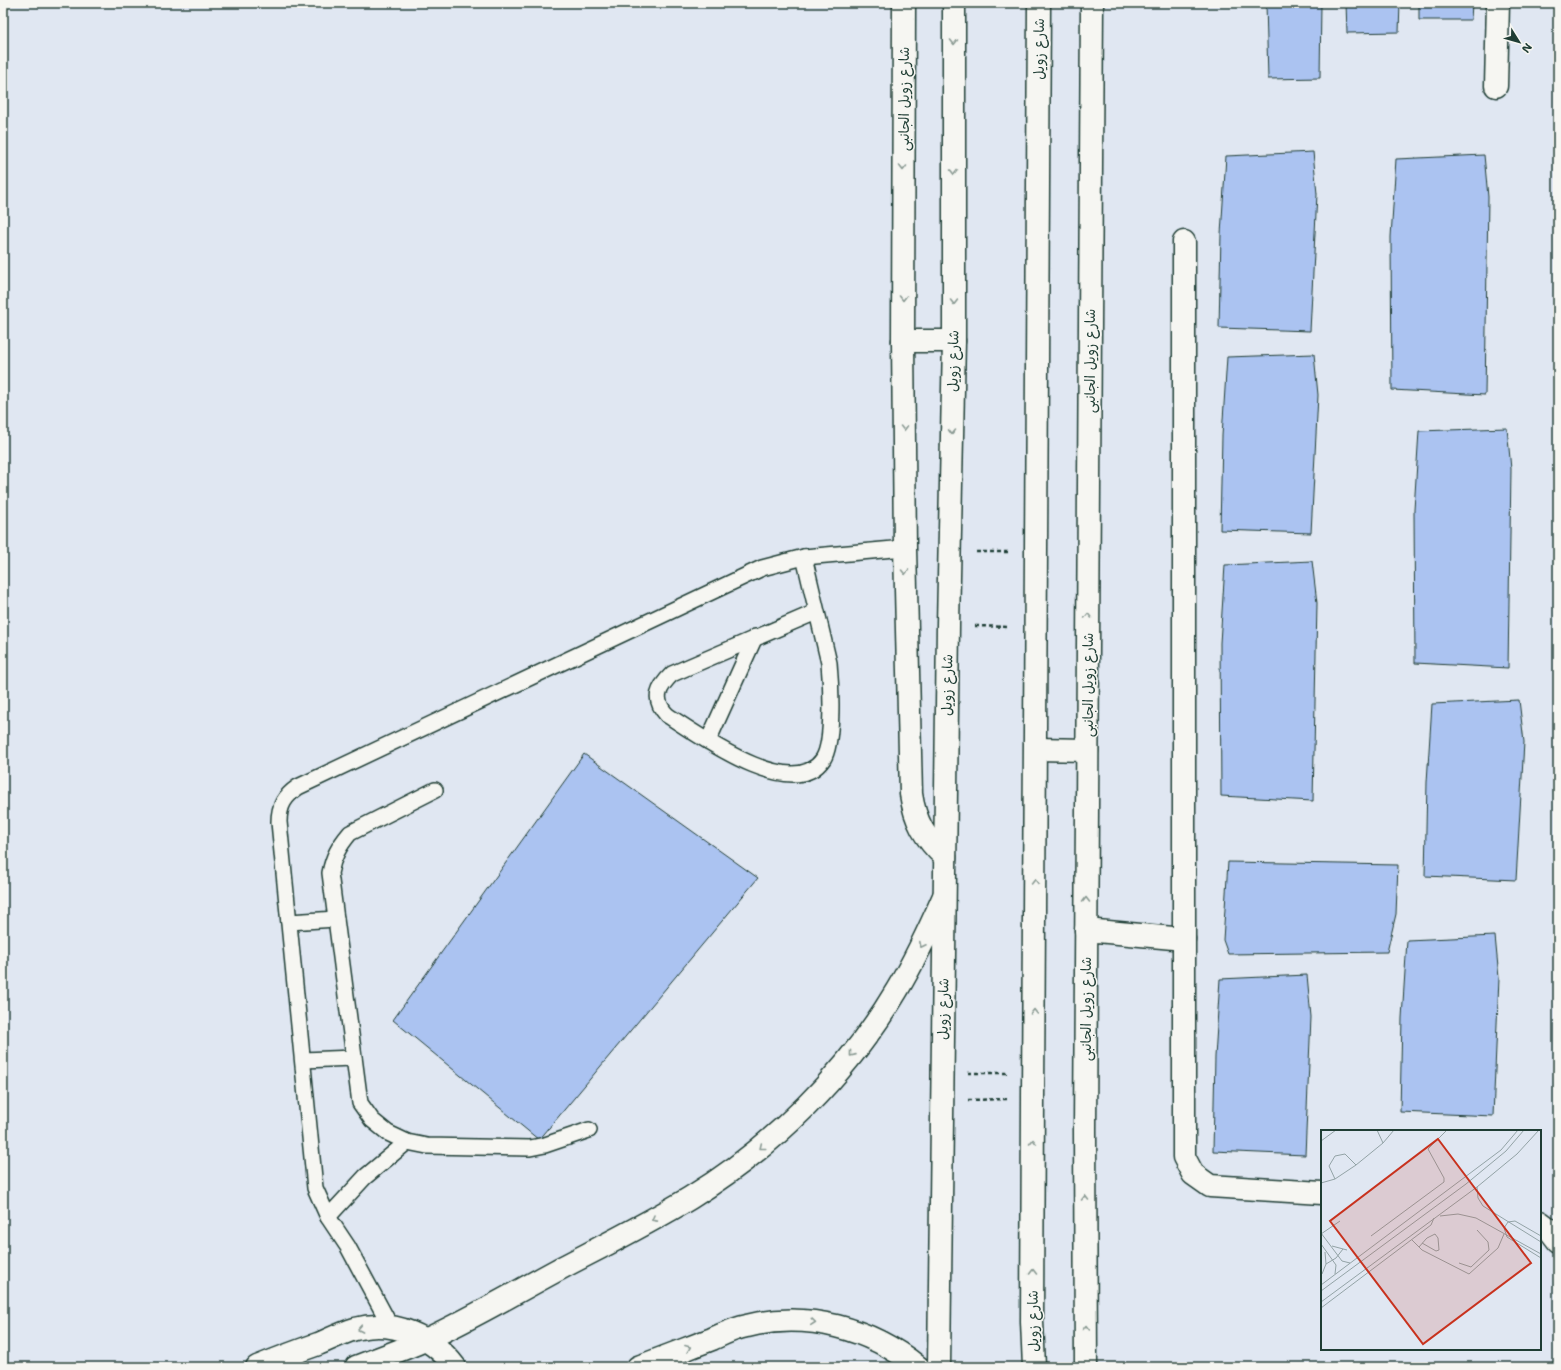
<svg xmlns="http://www.w3.org/2000/svg" width="1561" height="1370" font-family="'Shantell Sans','Playpen Sans Arabic',sans-serif">
	<style>
		.building { fill: #abc3f1; stroke: #1f3d34 }
		.lines { fill: none; stroke-linecap: round; stroke-linejoin: round }
		.service-casing { stroke: #1f3d34; stroke-width: 18 }
		.minor-casing { stroke: #1f3d34; stroke-width: 25 }
		.secondary-casing { stroke: #1f3d34; stroke-width: 25 }
		.path { stroke: #1f3d34; stroke-width: 2.5; stroke-dasharray: 4 3; stroke-linecap: butt }
		.service { stroke: #f6f6f2; stroke-width: 15 }
		.minor { stroke: #f6f6f2; stroke-width: 22 }
		.secondary { stroke: #f6f6f2; stroke-width: 22 }
		.oneway { stroke: #8a9a93 }
		.labels { text-anchor: middle; stroke-width: 3; stroke-linejoin: round; paint-order: stroke }
		.street-label { font-size: 14px; fill: #1f3d34; stroke: #f6f6f2 }
		.inset-road { fill: none; stroke: #93a3a6; stroke-width: 1 }
		.view { fill: #c8321e; fill-opacity: 0.15; stroke: #c8321e; stroke-width: 2 }
		.inset-edge { fill: none; stroke: #1f3d34; stroke-width: 2 }
	</style>
	<rect width="100%" height="100%" fill="#e0e7f2"/>
	<filter id="ink" filterUnits="userSpaceOnUse"><feTurbulence type="fractalNoise" baseFrequency=".025" numOctaves="2"/><feDisplacementMap in="SourceGraphic" scale="8" xChannelSelector="R" yChannelSelector="G"/><feConvolveMatrix kernelMatrix="1 2 1 2 8 2 1 2 1" color-interpolation-filters="sRGB"/></filter>
	<g filter="url(#ink)">
		<g class="building">
			<path d="M1266,3H1321L1320,78L1268,79Z"/>
			<path d="M1346,3H1400L1399,32L1347,33Z"/>
			<path d="M1419,3H1472L1471,20H1419Z"/>
			<path d="M1313,152L1317,194L1310,331L1219,328L1221,234L1226,156Z"/>
			<path d="M1484,155L1488,197L1485,395L1392,390L1391,237L1396,159Z"/>
			<path d="M1314,354L1318,395L1311,533L1220,530L1222,436L1227,357Z"/>
			<path d="M1507,428L1511,469L1508,668L1415,663L1414,510L1419,431Z"/>
			<path d="M1312,561L1317,603L1313,801L1221,796L1220,643L1225,565Z"/>
			<path d="M1519,700L1524,742L1516,880L1425,876L1427,782L1432,704Z"/>
			<path d="M584,754L758,878L539,1140L393,1020Z"/>
			<path d="M1228,862L1398,865L1396,914L1387,952L1228,954L1223,940Z"/>
			<path d="M1495,936L1499,978L1493,1116L1400,1112L1402,1018L1407,940Z"/>
			<path d="M1307,975L1311,1017L1305,1155L1213,1151L1215,1057L1220,979Z"/>
		</g>
		<g class="lines">
			<defs>
				<g id="service">
					<path d="M804,557L829,663C831,684 834,742 823,759C793,804 698,735 667,715C652,699 658,688 672,674L816,612"/>
					<path d="M708,741L755,637"/>
					<path d="M435,790L350,833C339,846 333,857 330,873L360,1103L372,1120L388,1133L407,1142L427,1146L530,1148L545,1145L589,1130"/>
					<path d="M289,922L336,919"/>
					<path d="M303,1060L354,1058"/>
					<path d="M328,1217L365,1177L407,1142"/>
					<path d="M391,1327L348,1247L328,1217L315,1188L279,822C279,805 285,796 298,787L762,568L804,557L905,548"/>
				</g>
				<g id="minor">
					<path d="M904,3L903,341L905,548L911,794C915,821 925,839 945,857"/>
					<path d="M1496,86L1498,3"/>
					<path d="M1184,242V1157L1193,1174L1210,1186L1322,1193"/>
					<path d="M1086,930L1184,939"/>
					<path d="M1540,1222L1548,1228L1558,1241"/>
					<path d="M257,1367C277,1359 298,1351 318,1344C330,1339 342,1333 355,1329C394,1319 432,1336 455,1367"/>
					<path d="M356,1367C379,1358 402,1350 425,1340C471,1319 518,1291 563,1267C605,1245 649,1223 690,1198C773,1147 847,1074 897,990C915,960 930,928 944,896"/>
					<path d="M638,1367C663,1358 688,1348 712,1339C723,1334 735,1328 747,1326C807,1311 870,1328 918,1367"/>
					<path d="M1086,1367L1085,1130L1092,3"/>
				</g>
				<g id="secondary">
					<path d="M903,341H954"/>
					<path d="M1036,749L1087,750"/>
					<path d="M939,1367L948,625L954,341V3"/>
					<path d="M1034,1367L1032,1321L1033,1098L1039,3"/>
				</g>
			</defs>
			<use href="#service" class="service-casing"/>
			<use href="#minor" class="minor-casing"/>
			<use href="#secondary" class="secondary-casing"/>
			<g class="path">
				<path d="M976,552H1009"/>
				<path d="M975,626L1010,627"/>
				<path d="M968,1073H1007"/>
				<path d="M968,1100L1007,1099"/>
			</g>
			<use href="#service" class="service"/>
			<use href="#minor" class="minor"/>
			<use href="#secondary" class="secondary"/>
		</g>
		<defs><path id="oneway-chevron" d="M-2-3.5L2.5 0L-2 3.5" fill="none" stroke-width="1.6" stroke-linecap="round" stroke-linejoin="round"/></defs>
		<g class="oneway">
			<use href="#oneway-chevron" transform="translate(954 42) rotate(90)"/>
			<use href="#oneway-chevron" transform="translate(903 168) rotate(90)"/>
			<use href="#oneway-chevron" transform="translate(954 172) rotate(90)"/>
			<use href="#oneway-chevron" transform="translate(903 298) rotate(90)"/>
			<use href="#oneway-chevron" transform="translate(954 302) rotate(90)"/>
			<use href="#oneway-chevron" transform="translate(904 428) rotate(89)"/>
			<use href="#oneway-chevron" transform="translate(952 432) rotate(91)"/>
			<use href="#oneway-chevron" transform="translate(905 572) rotate(89)"/>
			<use href="#oneway-chevron" transform="translate(1088 616) rotate(-90)"/>
			<use href="#oneway-chevron" transform="translate(1035 882) rotate(-90)"/>
			<use href="#oneway-chevron" transform="translate(1086 900) rotate(-90)"/>
			<use href="#oneway-chevron" transform="translate(922 945) rotate(117)"/>
			<use href="#oneway-chevron" transform="translate(1034 1012) rotate(-90)"/>
			<use href="#oneway-chevron" transform="translate(852 1054) rotate(129)"/>
			<use href="#oneway-chevron" transform="translate(1033 1142) rotate(-90)"/>
			<use href="#oneway-chevron" transform="translate(762 1147) rotate(141)"/>
			<use href="#oneway-chevron" transform="translate(1085 1198) rotate(-90)"/>
			<use href="#oneway-chevron" transform="translate(654 1219) rotate(151)"/>
			<use href="#oneway-chevron" transform="translate(1033 1272) rotate(-90)"/>
			<use href="#oneway-chevron" transform="translate(813 1322) rotate(5)"/>
			<use href="#oneway-chevron" transform="translate(1086 1328) rotate(-90)"/>
			<use href="#oneway-chevron" transform="translate(360 1329) rotate(169)"/>
			<use href="#oneway-chevron" transform="translate(688 1348) rotate(-21)"/>
		</g>
	</g>
	<g class="labels">
		<g class="street-label">
			<text transform="translate(1039 49) rotate(-90)" y="5">شارع زويل</text>
			<text transform="translate(904 99) rotate(-90)" y="5">شارع زويل الجانبى</text>
			<text transform="translate(953 361) rotate(-89)" y="5">شارع زويل</text>
			<text transform="translate(1090 361) rotate(-90)" y="5">شارع زويل الجانبى</text>
			<text transform="translate(947 685) rotate(-89)" y="5">شارع زويل</text>
			<text transform="translate(1088 685) rotate(-90)" y="5">شارع زويل الجانبى</text>
			<text transform="translate(943 1009) rotate(-89)" y="5">شارع زويل</text>
			<text transform="translate(1086 1009) rotate(-90)" y="5">شارع زويل الجانبى</text>
			<text transform="translate(1033 1321) rotate(-91)" y="5">شارع زويل</text>
		</g>
	</g>
	<g transform="translate(1321 1130)">
		<rect width="220" height="220" fill="#e0e7f2"/>
		<path class="inset-road" d="M56,0L62,13M0,11L15,0M14,49L8,36L14,26L24,24L35,35M0,53L14,49L35,35L62,13L73,0M156,57L157,68L162,76L220,112M119,86L137,84L155,88L220,124M0,103L21,131L29,133M0,104L19,91M50,106L123,52V48L107,19L126,0M220,106L194,91L187,92L183,98L186,107L220,128M91,110L101,120L148,144L177,118L183,104M0,114L15,135L14,144M11,116L26,120M98,117L105,109L106,108L114,104L117,108L118,120L115,121L101,113M138,133L150,137L168,120L167,112L156,100M5,134L15,128L22,119M1,144L5,134L4,122M0,155L180,20L197,0M0,161L145,54L185,21L203,0M0,172L156,57L196,24L218,0M0,178L110,95L113,88"/>
		<path class="view" d="M117,9L210,133L102,214L9,91Z"/>
		<rect width="220" height="220" class="inset-edge"/>
	</g>
	<rect width="1561" height="1370" fill="none" stroke="#f6f6f2" stroke-width="16"/>
	<rect x="8" y="8" width="1545" height="1354" fill="none" stroke="#1f3d34" stroke-width="1.5" filter="url(#ink)"/>
	<g transform="translate(1519 42) rotate(127)" stroke="#f6f6f2" stroke-width="3" paint-order="stroke">
	<path d="M0-3L7 15L0 10L-7 15Z" fill="#1f3d34"/>
	<text y="-6" font-size="11" font-weight="bold" text-anchor="middle" fill="#1f3d34">N</text>
	</g>
</svg>
